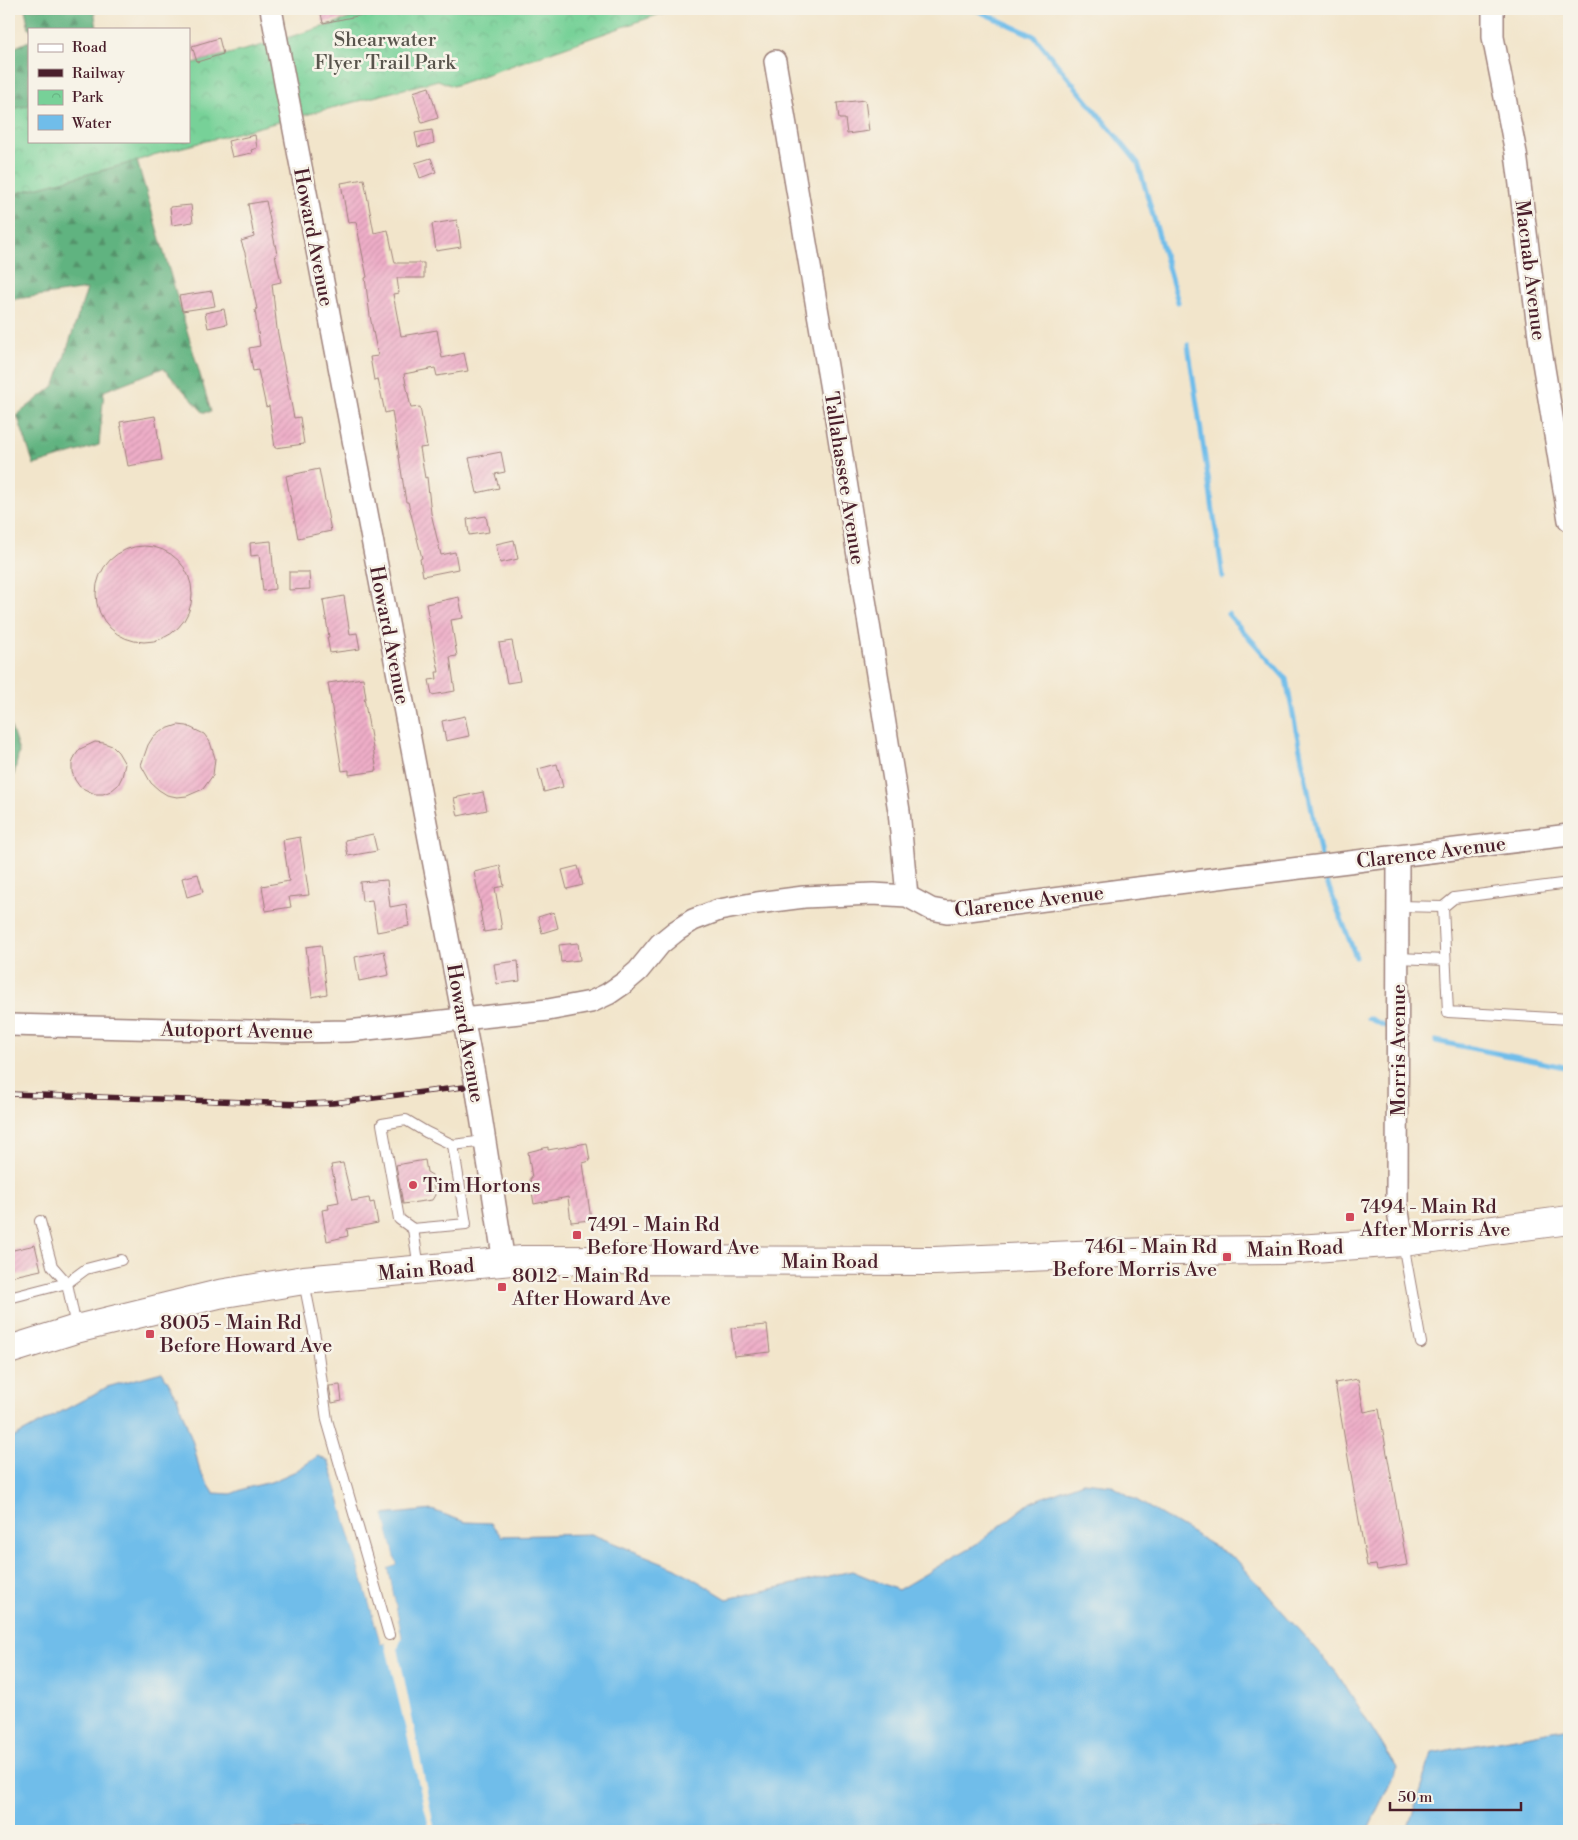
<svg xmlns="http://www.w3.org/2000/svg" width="1578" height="1840" font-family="'Libre Bodoni',serif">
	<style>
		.forest { fill: url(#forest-firs); stroke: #566956 }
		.park { fill: url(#park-crowns); stroke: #607862 }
		.water { fill: #70bdea; stroke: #5d6e8a }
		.pier { fill: #f2e5cb }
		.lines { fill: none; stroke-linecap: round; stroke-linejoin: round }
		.stream { stroke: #70bdea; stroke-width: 5 }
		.building { fill: url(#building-hatch) }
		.service-casing { stroke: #9e827b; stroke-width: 12 }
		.minor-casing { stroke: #9e827b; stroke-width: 24 }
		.secondary-casing { stroke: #9e827b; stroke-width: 30 }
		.service { stroke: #fff; stroke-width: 10 }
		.minor { stroke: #fff; stroke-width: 21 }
		.secondary { stroke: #fff; stroke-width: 28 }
		.rail-casing { stroke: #4a1f2b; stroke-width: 5.5 }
		.rail { stroke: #f7f3e8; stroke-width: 4; stroke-dasharray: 11; stroke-linecap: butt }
		.poi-dot { fill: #d1495b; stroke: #f7f3e8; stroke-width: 2 }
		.labels { text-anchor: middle; stroke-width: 5; stroke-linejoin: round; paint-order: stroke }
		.park-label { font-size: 20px; fill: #58544c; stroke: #f7f3e8 }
		.street-label { font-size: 20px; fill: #4a1f2b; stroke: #f7f3e8 }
		.poi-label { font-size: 20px; fill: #4a1f2b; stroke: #f7f3e8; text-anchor: start }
	</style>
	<defs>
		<pattern id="forest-firs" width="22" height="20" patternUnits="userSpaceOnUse" patternTransform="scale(1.25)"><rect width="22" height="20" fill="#61b380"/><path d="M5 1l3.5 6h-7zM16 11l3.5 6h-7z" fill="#529169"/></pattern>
		<pattern id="park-crowns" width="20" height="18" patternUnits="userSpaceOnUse" patternTransform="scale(1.25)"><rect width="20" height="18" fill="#77d198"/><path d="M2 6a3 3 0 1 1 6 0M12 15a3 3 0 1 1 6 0" fill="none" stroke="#68b383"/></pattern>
		<pattern id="building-hatch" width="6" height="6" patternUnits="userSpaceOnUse" patternTransform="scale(1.25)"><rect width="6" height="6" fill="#eeaec8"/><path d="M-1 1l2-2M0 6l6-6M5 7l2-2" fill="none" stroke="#ce95ac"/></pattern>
	</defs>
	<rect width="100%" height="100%" fill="#f7f3e8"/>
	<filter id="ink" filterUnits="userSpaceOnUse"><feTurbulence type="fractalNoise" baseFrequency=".02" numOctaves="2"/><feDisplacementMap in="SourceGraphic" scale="10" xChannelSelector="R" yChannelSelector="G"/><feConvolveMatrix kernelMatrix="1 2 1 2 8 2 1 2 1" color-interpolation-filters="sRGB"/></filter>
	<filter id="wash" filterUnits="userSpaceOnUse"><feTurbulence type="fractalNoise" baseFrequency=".0096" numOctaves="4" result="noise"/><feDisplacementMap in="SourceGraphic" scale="20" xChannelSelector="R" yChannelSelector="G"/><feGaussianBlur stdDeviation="1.12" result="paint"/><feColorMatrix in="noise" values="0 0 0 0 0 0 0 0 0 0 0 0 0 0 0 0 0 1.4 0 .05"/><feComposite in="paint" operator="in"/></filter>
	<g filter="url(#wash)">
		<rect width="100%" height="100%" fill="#f2e5cb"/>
		<g class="forest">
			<path d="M25,9H94L97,29H29Z"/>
			<path d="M29,41V105L9,110V50Z"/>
			<path d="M137,161L211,412H203L163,368L104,391L99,445L34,465L17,415L55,385L87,289L9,300V195Z"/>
			<path d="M9,721L19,752L9,798Z"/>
		</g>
		<path class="park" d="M381,9H669L663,13L453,86L438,80L153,155L137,161L9,195V110L29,105V141H189V64L260,46Z"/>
		<g class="water">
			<path d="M162,1372L177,1397L194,1446L200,1472L214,1493L231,1494L246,1488L271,1482L296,1471L318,1456L329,1462L381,1644L402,1638L388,1568L397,1565L383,1515L432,1510L465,1522L491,1523L501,1536L591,1534L676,1568L727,1599L852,1571L898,1590L978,1543L1031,1502L1083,1482L1111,1485L1236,1559L1336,1672L1397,1768L1367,1831H9V1440L107,1387Z"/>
			<path d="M1569,1728V1831H1407L1432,1753Z"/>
		</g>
		<path class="pier" d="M337,1478L382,1641L399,1637L385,1568L386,1565L394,1563L381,1515L383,1513L397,1565L388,1568L402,1638L398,1648L435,1831H430L385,1643L381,1644L334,1479Z"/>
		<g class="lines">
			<g class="stream">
				<path d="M974,9L1034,36L1138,163L1178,302"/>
				<path d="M1188,345L1223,577"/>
				<path d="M1228,614L1286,679L1322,861"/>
				<path d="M1323,872L1356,957"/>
				<path d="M1368,1018L1385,1026"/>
				<path d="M1436,1041L1569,1068"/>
			</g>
		</g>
		<g id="blocks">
			<g class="building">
				<path d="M320,9H362V15L323,23Z"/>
				<path d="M219,38L223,54L197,62L192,46Z"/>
				<path d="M429,87L438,118L422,123L413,92Z"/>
				<path d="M865,100L869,131L847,134L845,119H839L837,103Z"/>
				<path d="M432,130L434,143L418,147L415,133Z"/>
				<path d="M255,135L257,148L251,150L252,153L232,157L228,141Z"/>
				<path d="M431,158L436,172L420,178L415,163Z"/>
				<path d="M364,179L374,233L388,230L395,263H424V278H397L399,293L393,294L401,336L437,330L442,358L464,353L468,371L437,376L435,368L404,374L411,408L420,407L427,447L420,448L425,478L427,477L431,513L441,555L455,552L458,569L423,576L420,559L422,558L408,502H406L392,411L385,413L378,379L374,380L370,357L378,356L370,316L365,278L367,277L356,222L348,223L341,183Z"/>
				<path d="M266,201L277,254L275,255L281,282L272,284L277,329L294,418L300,417L304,444L275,448L269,406L266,407L258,370L253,371L249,348L260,346L255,310L257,309L245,253L241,241L254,237L248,204Z"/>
				<path d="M191,205L193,222L172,225L170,207Z"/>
				<path d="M457,220L461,247L436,251L432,224Z"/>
				<path d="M212,291L215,306L182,311L179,296Z"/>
				<path d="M224,309L227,324L208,328L205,313Z"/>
				<path d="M155,416L162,460L128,466L120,422Z"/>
				<path d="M501,452L505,472L495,474L499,488L477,493L469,458Z"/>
				<path d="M319,469L331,531L298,538L286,476Z"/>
				<path d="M486,516L489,532L469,535L467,519Z"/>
				<path d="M514,540L518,559L500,563L496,544Z"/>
				<path d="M271,541L275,589L263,591L259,555L251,556L250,543Z"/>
				<circle cx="144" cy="594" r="48"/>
				<path d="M289,572H309L310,589L289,590Z"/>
				<path d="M344,596L350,634L357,633L360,649L330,653L327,637H329L323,600Z"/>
				<path d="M459,597L463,618L451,620L457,656L450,657L455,691L432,695L429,680L437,679L436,672H439L426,604Z"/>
				<path d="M512,641L520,681L507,683L499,643Z"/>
				<path d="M363,678L366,698H364L377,771L349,775V770L342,771L328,683Z"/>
				<path d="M465,716L469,736L446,741L442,721Z"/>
				<path d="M178,725L187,726L204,734L210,742L215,758L213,775L203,789L187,796L177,797L167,795L159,790L151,783L141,765L148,745L153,737L160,731Z"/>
				<path d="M95,742L104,743L112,746L118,752L125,764L122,777L118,785L111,791L103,794H95L80,787L75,780L72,772V764L75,756L80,749Z"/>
				<path d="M557,764L563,787L544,792L538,769Z"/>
				<path d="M483,792L487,810L458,816L454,798Z"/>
				<path d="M373,834L377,851L348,856L345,840Z"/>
				<path d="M300,837L309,895L289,897L291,907L266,911L262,886L289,881L283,840Z"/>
				<path d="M500,866L504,886L495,888L502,929L484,932L480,912L482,911L474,872Z"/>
				<path d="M578,866L583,885L567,889L562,870Z"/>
				<path d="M198,874L203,892L187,897L182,878Z"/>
				<path d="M387,880L390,907L406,904L409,926L377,932L372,900L362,901L360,882Z"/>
				<path d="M554,912L558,928L542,933L538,917Z"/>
				<path d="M578,943L580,960L561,962L559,945Z"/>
				<path d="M321,945L327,994L312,997L306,947Z"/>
				<path d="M384,951L389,975L359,981L355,957Z"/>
				<path d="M518,961L520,981L497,984L494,964Z"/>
				<path d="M587,1143L590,1161L583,1163L591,1220L571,1222L568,1197L534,1204L531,1186L530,1178H532L528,1152L548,1147V1150Z"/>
				<path d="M425,1160L427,1172L432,1175L435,1195L432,1200L403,1204L396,1165Z"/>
				<path d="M343,1163L352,1201L369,1198L370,1203L374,1202L378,1223L347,1229L348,1236L327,1241L322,1210L329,1209L328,1204L339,1202L331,1165Z"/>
				<path d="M35,1245L41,1270L9,1277V1251Z"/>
				<path d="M767,1325L770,1352L734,1356L731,1328Z"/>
				<path d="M1358,1379L1364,1412L1379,1409L1407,1565L1377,1570L1376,1565L1367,1566L1335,1383Z"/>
				<path d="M340,1385L342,1401L332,1403L329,1386Z"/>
			</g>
		</g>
	</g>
	<g filter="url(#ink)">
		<use href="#blocks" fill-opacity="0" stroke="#9e827b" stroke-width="1"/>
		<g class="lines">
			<defs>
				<g id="service">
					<path d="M1569,883L1454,898L1443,907L1448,1012L1569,1019"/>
					<path d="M1398,906L1443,907"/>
					<path d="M1398,958L1445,960"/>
					<path d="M453,1145L466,1224L413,1229L399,1219L382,1124L406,1120L426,1132L453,1145L485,1141"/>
					<path d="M40,1221L52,1266L67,1283L76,1327"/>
					<path d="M413,1229L419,1268"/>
					<path d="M1403,1243L1421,1343"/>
					<path d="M304,1282L317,1347L327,1420L389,1635"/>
					<path d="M9,1298L67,1283L86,1269L121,1260"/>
				</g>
				<g id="minor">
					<path d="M271,9L476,1085L504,1262"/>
					<path d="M1493,9V37L1516,153L1540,344L1569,520"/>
					<path d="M775,61L836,419L899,811L907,896"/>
					<path d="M1398,856L1397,1206L1403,1242"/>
					<path d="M9,1025L295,1032L348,1031L548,1010L591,1002L608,994L624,983L638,971L660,944L676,931L693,920L719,910L757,903L804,897L873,894L907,896L931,909L947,912L961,911L1129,889L1569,835"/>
				</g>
				<path id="secondary" d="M9,1350L76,1329L219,1294L304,1280L523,1260L934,1261L1172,1251L1282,1250L1403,1242L1569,1220"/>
			</defs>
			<use href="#service" class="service-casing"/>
			<use href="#minor" class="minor-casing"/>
			<use href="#secondary" class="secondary-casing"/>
			<use href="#service" class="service"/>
			<use href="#minor" class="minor"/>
			<use href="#secondary" class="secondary"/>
			<defs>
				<path id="rail" d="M9,1094L303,1104L333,1103L464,1087"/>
			</defs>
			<use href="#rail" class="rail-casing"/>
			<use href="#rail" class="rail"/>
		</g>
	</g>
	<g class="poi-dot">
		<circle cx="413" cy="1185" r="5"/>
		<rect x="1345" y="1212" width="10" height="10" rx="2.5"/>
		<rect x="572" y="1230" width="10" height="10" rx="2.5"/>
		<rect x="1222" y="1252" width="10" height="10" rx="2.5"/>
		<rect x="497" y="1282" width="10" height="10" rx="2.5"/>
		<rect x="145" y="1329" width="10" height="10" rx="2.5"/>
	</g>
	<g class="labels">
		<g class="park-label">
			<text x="385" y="46">Shearwater<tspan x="385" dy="23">Flyer Trail Park</tspan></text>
		</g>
		<g class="street-label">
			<text transform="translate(314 237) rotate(79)" y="7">Howard Avenue</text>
			<text transform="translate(1531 270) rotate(83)" y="7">Macnab Avenue</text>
			<text transform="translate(845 478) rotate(81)" y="7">Tallahassee Avenue</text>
			<text transform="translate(390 635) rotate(79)" y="7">Howard Avenue</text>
			<text transform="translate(1431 852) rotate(-7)" y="7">Clarence Avenue</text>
			<text transform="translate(1029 901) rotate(-7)" y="7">Clarence Avenue</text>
			<text transform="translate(237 1030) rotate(1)" y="7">Autoport Avenue</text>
			<text transform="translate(466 1033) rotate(80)" y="7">Howard Avenue</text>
			<text transform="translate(1398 1050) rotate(-90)" y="7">Morris Avenue</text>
			<text transform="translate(1295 1248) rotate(-2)" y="7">Main Road</text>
			<text x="830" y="1268">Main Road</text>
			<text transform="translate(426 1269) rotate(-5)" y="7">Main Road</text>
		</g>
		<g class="poi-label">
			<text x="423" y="1192">Tim Hortons</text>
			<text x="1360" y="1213">7494 - Main Rd<tspan x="1360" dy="23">After Morris Ave</tspan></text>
			<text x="587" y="1231">7491 - Main Rd<tspan x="587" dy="23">Before Howard Ave</tspan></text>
			<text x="1217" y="1253" text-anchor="end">7461 - Main Rd<tspan x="1217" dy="23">Before Morris Ave</tspan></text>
			<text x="512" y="1282">8012 - Main Rd<tspan x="512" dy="23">After Howard Ave</tspan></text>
			<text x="160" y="1329">8005 - Main Rd<tspan x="160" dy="23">Before Howard Ave</tspan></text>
		</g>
	</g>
	<rect width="1578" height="1840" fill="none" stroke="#f7f3e8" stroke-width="30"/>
	<rect x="28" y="28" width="162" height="115" fill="#f7f3e8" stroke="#b29e9c"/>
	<rect x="38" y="44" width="25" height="8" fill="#ffffff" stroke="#b29e9c"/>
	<text x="72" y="52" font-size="15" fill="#4a1f2b">Road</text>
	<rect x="38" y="69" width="25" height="8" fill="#4a1f2b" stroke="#b29e9c"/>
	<text x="72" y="78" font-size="15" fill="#4a1f2b">Railway</text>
	<rect x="38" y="90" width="25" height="15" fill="url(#park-crowns)" stroke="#b29e9c"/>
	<text x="72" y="102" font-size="15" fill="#4a1f2b">Park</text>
	<rect x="38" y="115" width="25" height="15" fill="#70bdea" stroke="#b29e9c"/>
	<text x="72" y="128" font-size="15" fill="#4a1f2b">Water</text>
	<path d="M1390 1802v8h131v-8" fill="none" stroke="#4a1f2b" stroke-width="2.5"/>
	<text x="1398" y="1802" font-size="15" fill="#4a1f2b" stroke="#f7f3e8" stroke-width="4" paint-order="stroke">50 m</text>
</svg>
